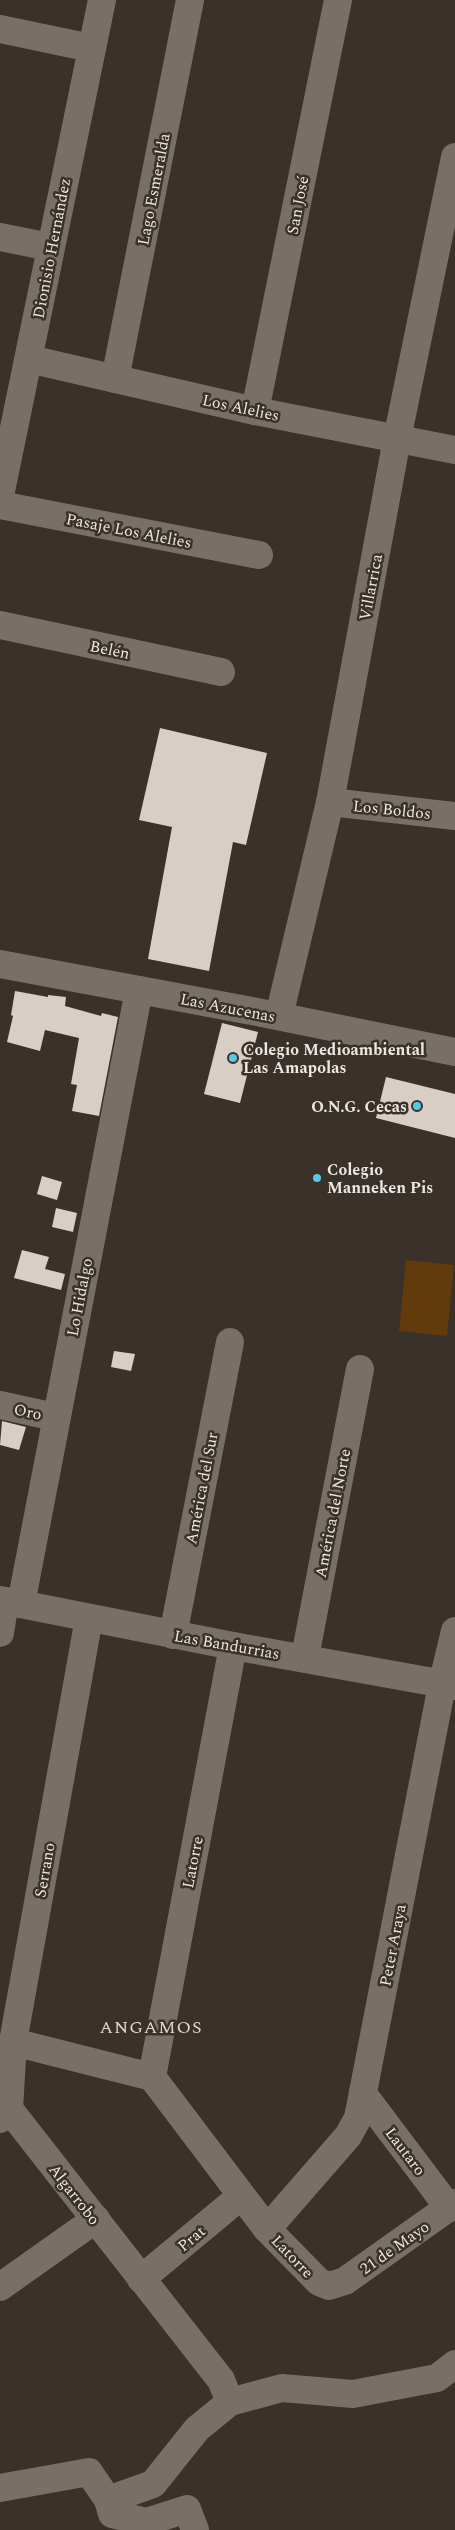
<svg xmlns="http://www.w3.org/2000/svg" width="455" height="2530" font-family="Spectral,serif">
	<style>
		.pitch { fill: #613b0c }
		.building { fill: #d9cec5 }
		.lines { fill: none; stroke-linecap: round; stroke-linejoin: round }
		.minor { stroke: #786f66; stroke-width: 28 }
		.poi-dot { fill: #58c9e3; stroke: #39312a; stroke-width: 2 }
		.labels { text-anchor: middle; stroke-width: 5; stroke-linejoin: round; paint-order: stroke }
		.street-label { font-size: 16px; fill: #ede7e2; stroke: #39312a }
		.poi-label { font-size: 16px; font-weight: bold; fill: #ede7e2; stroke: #39312a; text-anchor: start }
		.neighbourhood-label { font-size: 18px; letter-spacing: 1px; fill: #e1d7cd; stroke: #39312a }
	</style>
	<rect width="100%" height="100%" fill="#39312a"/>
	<path class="pitch" d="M406,1260L454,1265L447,1336L399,1331Z"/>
	<g class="building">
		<path d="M160,728L267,753L246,845L233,842L209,971L148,959L172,827L139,820Z"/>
		<path d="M15,991L48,997V995L66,997L65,1006L101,1016L102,1013L118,1017L99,1116L72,1111L77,1085L71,1084L79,1038L45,1030L40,1051L7,1042L13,1016L11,1015Z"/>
		<path d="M222,1023L258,1032L240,1103L204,1094Z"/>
		<path d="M386,1077L455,1094V1138L376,1118Z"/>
		<path d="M42,1176L62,1182L57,1200L37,1194Z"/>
		<path d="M56,1208L77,1213L73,1232L52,1227Z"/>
		<path d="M22,1250L49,1257L45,1269L65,1274L61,1290L14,1278Z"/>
		<path d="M114,1351L135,1354L131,1371L111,1367Z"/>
		<path d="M2,1421L26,1427L19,1450L0,1445Z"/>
	</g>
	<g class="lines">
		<g class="minor">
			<path d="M0,29L91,48"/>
			<path d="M0,237L50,247"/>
			<path d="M29,359L255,411L455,450"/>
			<path d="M115,379L190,0"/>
			<path d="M255,411L338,0"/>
			<path d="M0,496L102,0"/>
			<path d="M0,505L259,555"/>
			<path d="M0,625L221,672"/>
			<path d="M330,802L455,816"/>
			<path d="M0,964L257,1012L455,1052"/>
			<path d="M279,1016L330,802L397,439L455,157"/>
			<path d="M0,1405L55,1417"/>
			<path d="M0,1600L233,1646L455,1686"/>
			<path d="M21,1604L139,990"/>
			<path d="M0,1633L5,1601"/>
			<path d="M173,1635L230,1342"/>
			<path d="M305,1657L360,1369"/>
			<path d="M13,2042L152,2077L267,2229L319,2282L329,2286L345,2281L455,2203"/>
			<path d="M152,2077L233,1646"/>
			<path d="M363,2094L449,2208"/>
			<path d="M9,2109L221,2380L230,2402"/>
			<path d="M0,2119L9,2109L13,2042L89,1618"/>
			<path d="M267,2229L348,2136L358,2118L442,1685L455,1631"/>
			<path d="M141,2279L241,2196"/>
			<path d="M0,2287L96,2219"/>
			<path d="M0,2488L89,2472L108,2500"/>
			<path d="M195,2530L187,2509L146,2522L112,2514L108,2500L153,2484L197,2429L230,2402L282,2388L353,2394L437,2378L455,2364"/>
		</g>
	</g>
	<g class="poi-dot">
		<circle cx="233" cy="1058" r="5"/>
		<circle cx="417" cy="1106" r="5"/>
		<circle cx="317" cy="1178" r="5"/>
	</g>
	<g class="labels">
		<g class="street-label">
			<text transform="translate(153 189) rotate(-79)" y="6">Lago Esmeralda</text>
			<text transform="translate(297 205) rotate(-79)" y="6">San José</text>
			<text transform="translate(51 248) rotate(-79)" y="6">Dionisio Hernández</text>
			<text transform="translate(241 407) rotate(12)" y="6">Los Alelies</text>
			<text transform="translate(129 530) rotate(11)" y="6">Pasaje Los Alelies</text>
			<text transform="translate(370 587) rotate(-79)" y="6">Villarrica</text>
			<text transform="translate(110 649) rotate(12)" y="6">Belén</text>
			<text transform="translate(392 809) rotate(6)" y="6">Los Boldos</text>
			<text transform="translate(228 1007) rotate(11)" y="6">Las Azucenas</text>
			<text transform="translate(79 1297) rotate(-79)" y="6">Lo Hidalgo</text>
			<text transform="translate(28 1411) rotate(12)" y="6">Oro</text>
			<text transform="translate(201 1488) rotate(-79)" y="6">América del Sur</text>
			<text transform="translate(332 1513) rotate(-79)" y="6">América del Norte</text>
			<text transform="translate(227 1644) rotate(10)" y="6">Las Bandurrias</text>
			<text transform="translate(192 1862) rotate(-79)" y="6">Latorre</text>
			<text transform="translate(44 1870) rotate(-80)" y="6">Serrano</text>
			<text transform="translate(392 1945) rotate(-79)" y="6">Peter Araya</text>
			<text transform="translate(406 2151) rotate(53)" y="6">Lautaro</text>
			<text transform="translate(75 2194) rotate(52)" y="6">Algarrobo</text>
			<text transform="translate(191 2238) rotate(-40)" y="6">Prat</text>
			<text transform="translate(394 2247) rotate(-35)" y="6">21 de Mayo</text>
			<text transform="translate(293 2256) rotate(46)" y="6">Latorre</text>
		</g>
		<g class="poi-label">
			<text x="243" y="1055">Colegio Medioambiental<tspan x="243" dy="18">Las Amapolas</tspan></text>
			<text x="407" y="1112" text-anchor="end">O.N.G. Cecas</text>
			<text x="327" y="1175">Colegio<tspan x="327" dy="18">Manneken Pis</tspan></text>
		</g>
		<g class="neighbourhood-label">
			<text x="151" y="2033">ANGAMOS</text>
		</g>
	</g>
</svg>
